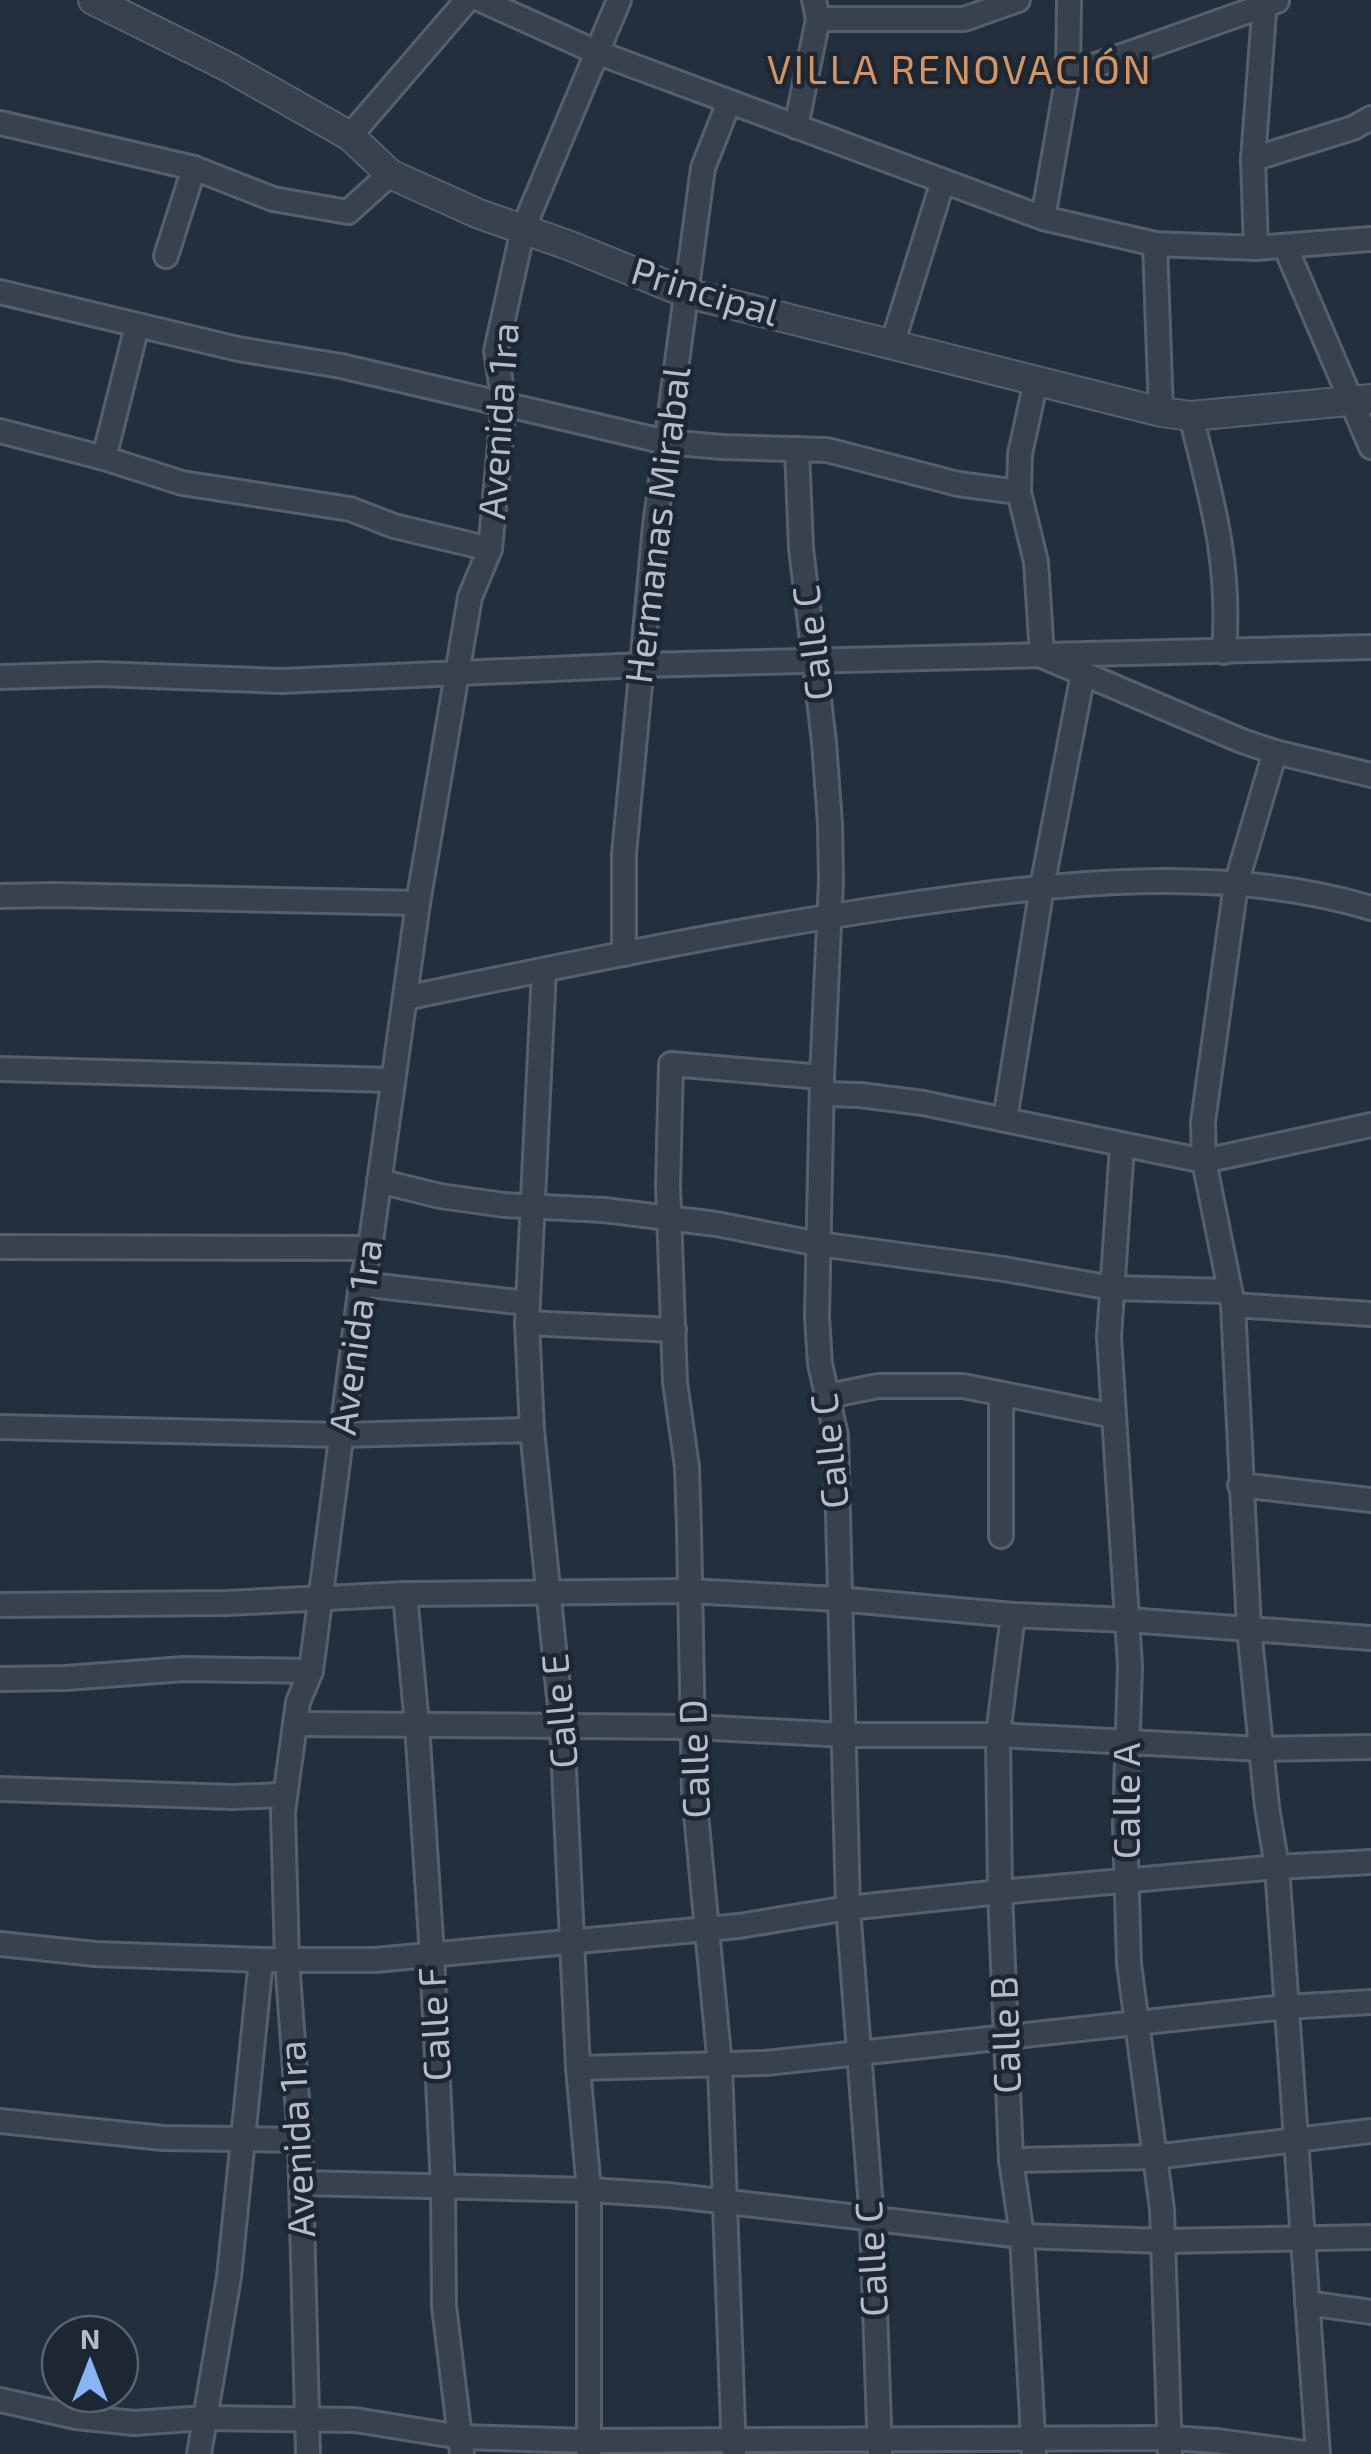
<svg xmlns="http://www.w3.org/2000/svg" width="1371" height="2454" font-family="'Exo 2',sans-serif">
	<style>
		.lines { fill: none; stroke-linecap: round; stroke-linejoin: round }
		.minor-casing { stroke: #565f6c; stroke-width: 28 }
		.tertiary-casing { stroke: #565f6c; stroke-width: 32 }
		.minor { stroke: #38414e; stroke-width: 22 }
		.tertiary { stroke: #38414e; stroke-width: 28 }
		.labels { text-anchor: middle; stroke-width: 9; stroke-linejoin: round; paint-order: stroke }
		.street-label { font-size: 38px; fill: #b4bcc9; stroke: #1d2633 }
		.neighbourhood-label { font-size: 40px; letter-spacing: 2.5px; fill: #d59563; stroke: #1d2633 }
	</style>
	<rect width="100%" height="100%" fill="#242f3e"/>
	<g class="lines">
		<defs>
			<g id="minor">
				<path d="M481,0L596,52L1043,218L1155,244L1256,248L1371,239"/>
				<path d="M818,19H964L1018,0"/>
				<path d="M1068,75L1277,1"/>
				<path d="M0,123L194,168L273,199L348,212L390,174"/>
				<path d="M796,127L818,19L814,0"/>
				<path d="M350,136L467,0"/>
				<path d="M1253,159L1353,128L1371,118"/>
				<path d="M1043,218L1068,75L1069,0"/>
				<path d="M1155,244L1161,412"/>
				<path d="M1285,246L1371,447"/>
				<path d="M1256,248L1253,159L1265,0"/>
				<path d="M166,256L194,168"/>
				<path d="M0,292L238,349L341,366L666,442L722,447L827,450L958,484L1019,492"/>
				<path d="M892,345L943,181"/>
				<path d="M1036,381L1020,454L1019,492L1036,562L1042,656L1242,741L1275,752L1371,775"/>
				<path d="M1191,416C1212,501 1231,563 1224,652"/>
				<path d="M0,431L104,458L182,483L350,509L394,526L490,549"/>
				<path d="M797,449L801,548L824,742L830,824L831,881L822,1077L817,1317L820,1364L836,1435L848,1908L872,2221L880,2454"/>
				<path d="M104,458L137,326"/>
				<path d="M0,677L100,674L282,681L641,665L1371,647"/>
				<path d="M1275,752L1236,884L1203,1122L1204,1161L1233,1305L1249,1628L1267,1807L1277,1867L1318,2454"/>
				<path d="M0,896L54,895L418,903"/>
				<path d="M624,954V854L655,526L703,168L729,102"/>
				<path d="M544,970L527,1323L532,1430L562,1727L578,2068L589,2190V2454"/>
				<path d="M405,998C571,964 737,929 905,905C1057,883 1221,863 1371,908"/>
				<path d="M0,1069L391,1080"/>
				<path d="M823,1094L860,1095L923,1103L1204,1161L1371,1125"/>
				<path d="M1005,1119L1042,887L1083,674"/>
				<path d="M1122,1146L1109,1337L1130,1666L1125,1824L1129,1964L1162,2209L1170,2454"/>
				<path d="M379,1181L440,1196L504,1205L604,1210L716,1224L819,1244L1004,1269L1112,1288L1228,1291"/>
				<path d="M0,1247L370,1248"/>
				<path d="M361,1284L527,1303"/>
				<path d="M1233,1305L1371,1314"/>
				<path d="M527,1323L674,1330"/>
				<path d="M828,1396L878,1386H963L1114,1416"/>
				<path d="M1001,1396V1536"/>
				<path d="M0,1427L341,1435L532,1430"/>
				<path d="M1240,1485L1371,1500"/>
				<path d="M405,1594L417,1725L432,1955L443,2186L444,2306L462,2454"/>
				<path d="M0,1605L227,1603L405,1594L689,1591L838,1599L1013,1615L1128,1620L1371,1638"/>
				<path d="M1013,1615L998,1735L1000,1892L1011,2160L1022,2236L1034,2454"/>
				<path d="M0,1679L66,1678L184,1669L311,1671"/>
				<path d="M295,1724L694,1727L846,1735H998L1261,1749L1371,1747"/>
				<path d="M0,1789L232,1797L283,1795"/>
				<path d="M0,1944L95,1954L261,1960H375L739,1926L848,1908L1000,1892L1277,1867L1371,1862"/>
				<path d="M578,2068L766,2063L1285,2007L1371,2002"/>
				<path d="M0,2121L163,2138L300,2140"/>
				<path d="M1011,2160L1154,2157L1371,2131"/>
				<path d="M301,2183L589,2190L668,2195L1022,2236L1164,2241L1371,2237"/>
				<path d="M1307,2303L1371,2312"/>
				<path d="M0,2400L76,2417L134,2423L205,2418L355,2420L461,2437L588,2441L1169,2438L1217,2441L1313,2454"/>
				<path d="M199,2454L229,2277L261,1960"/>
				<path d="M308,2454L300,2140L287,1960L283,1812L298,1702L311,1671L361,1284L370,1248L418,903L470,597L490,549L504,404L496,351L523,229L619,0"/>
				<path d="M734,2454L720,2066L694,1793L689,1530L687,1467L675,1382L668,1186L671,1064L822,1077"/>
			</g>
			<path id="tertiary" d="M93,0L228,67L350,136L390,174L479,214L568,245L686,293L1161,412L1191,416L1371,399"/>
		</defs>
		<use href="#minor" class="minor-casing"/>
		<use href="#tertiary" class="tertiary-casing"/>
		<use href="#minor" class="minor"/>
		<use href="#tertiary" class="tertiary"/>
	</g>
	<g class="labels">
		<g class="street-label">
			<text transform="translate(705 292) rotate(17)" y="13">Principal</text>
			<text transform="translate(499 421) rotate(-86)" y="13">Avenida 1ra</text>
			<text transform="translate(658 525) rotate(-83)" y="13">Hermanas Mirabal</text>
			<text transform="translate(813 643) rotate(-97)" y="13">Calle C</text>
			<text transform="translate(356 1337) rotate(-82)" y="13">Avenida 1ra</text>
			<text transform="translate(830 1451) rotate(-96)" y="13">Calle C</text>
			<text transform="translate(560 1711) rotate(-95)" y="13">Calle E</text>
			<text transform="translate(695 1759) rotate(-92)" y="13">Calle D</text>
			<text transform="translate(1127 1801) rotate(-90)" y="13">Calle A</text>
			<text transform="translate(435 2024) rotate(-93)" y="13">Calle F</text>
			<text transform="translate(1006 2035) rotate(-92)" y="13">Calle B</text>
			<text transform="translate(297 2139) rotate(-93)" y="13">Avenida 1ra</text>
			<text transform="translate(872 2259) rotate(-93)" y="13">Calle C</text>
		</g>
		<g class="neighbourhood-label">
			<text x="960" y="84">VILLA RENOVACIÓN</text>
		</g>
	</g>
	<g transform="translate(90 2364)"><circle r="48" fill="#1d2633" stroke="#59626f" stroke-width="2.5"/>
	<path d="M0-8L18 38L0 25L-18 38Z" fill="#8ab4f8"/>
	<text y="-15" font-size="28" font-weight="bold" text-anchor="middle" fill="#b4bcc9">N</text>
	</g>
</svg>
